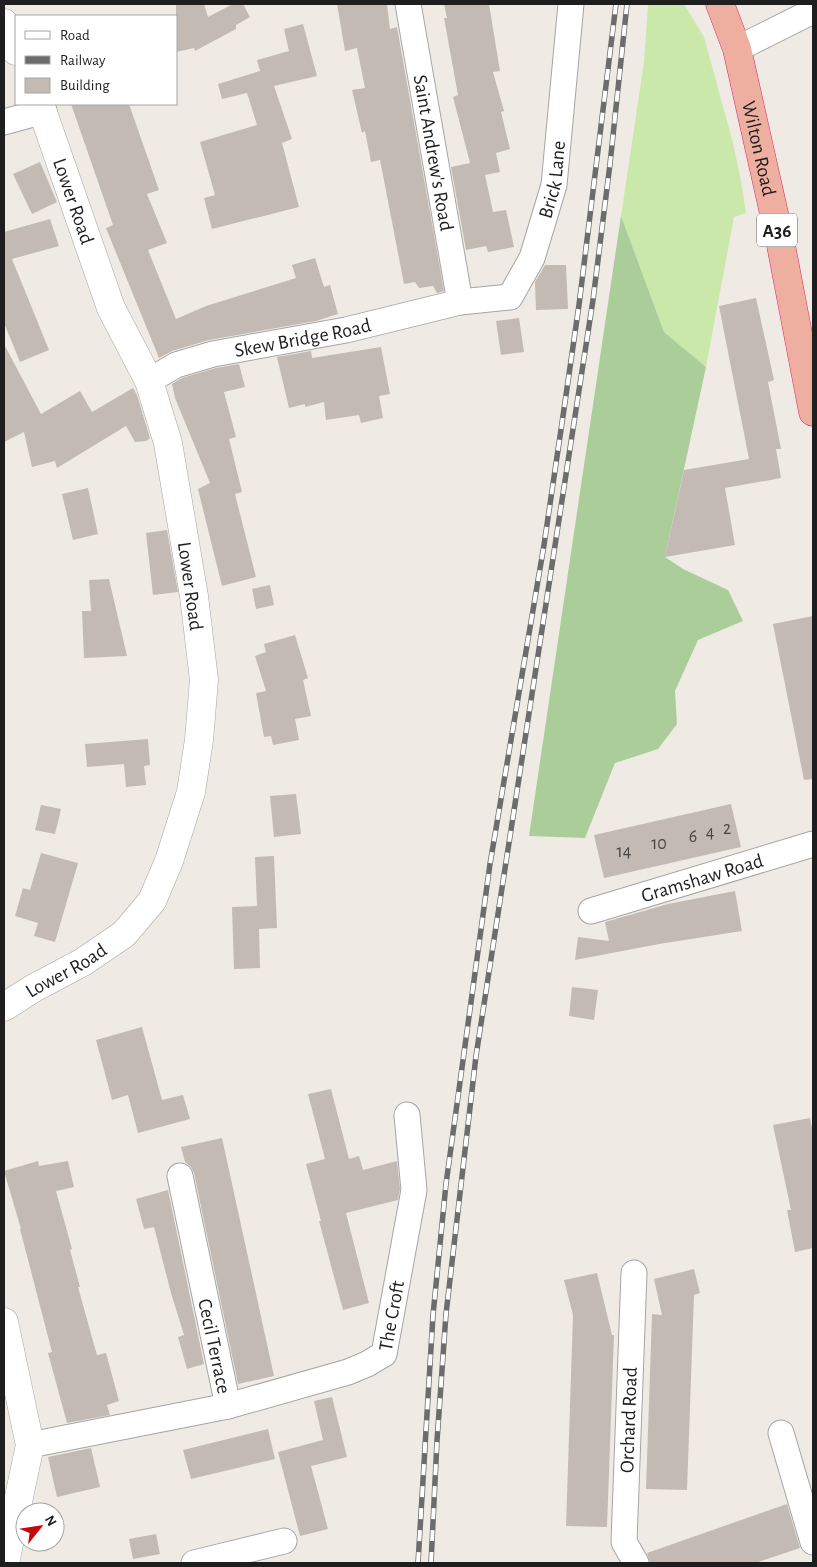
<svg xmlns="http://www.w3.org/2000/svg" width="817" height="1567" font-family="'Alegreya Sans',sans-serif">
	<style>
		.grass { fill: #cbe8ab }
		.forest { fill: #abcd9a }
		.building { fill: #c3bab4 }
		.lines { fill: none; stroke-linecap: round; stroke-linejoin: round }
		.minor-casing { stroke: #a5a5a5; stroke-width: 27 }
		.tertiary-casing { stroke: #a5a5a5; stroke-width: 29 }
		.trunk-casing { stroke: #d5296a; stroke-width: 29 }
		.minor { stroke: #fff; stroke-width: 25 }
		.tertiary { stroke: #fff; stroke-width: 28 }
		.trunk { stroke: #eeaea0; stroke-width: 28 }
		.rail-casing { stroke: #6c6c6c; stroke-width: 5.5 }
		.rail { stroke: #fff; stroke-width: 4; stroke-dasharray: 11; stroke-linecap: butt }
		.labels { text-anchor: middle; stroke-width: 5; stroke-linejoin: round; paint-order: stroke }
		.number-label { font-size: 18px; fill: #474544 }
		.shield { fill: #fff; stroke: #626262; stroke-width: 1 }
		.shield-label { font-size: 19px; font-weight: bold; fill: #1e1e1e }
		.street-label { font-size: 20px; fill: #1e1e1e; stroke: #fff }
	</style>
	<rect width="100%" height="100%" fill="#efebe4"/>
	<path class="grass" d="M648,4H684L704,37L733,143L741,181L746,213L734,217L706,367L664,332L621,216L644,62Z"/>
	<path class="forest" d="M621,216L664,332L706,367L665,557L683,569L728,590L743,621L698,640L675,691L677,724L658,749L615,763L585,838L529,836Z"/>
	<g class="building">
		<path d="M176,4H204L208,17L233,4H243L250,17L236,25V29L195,51L194,48L176,52Z"/>
		<path d="M337,4H387L390,29L397,27L444,291L437,293L433,286L419,288L415,282L404,284L380,160L371,162L365,131L362,133L352,90L365,88L357,48L345,51Z"/>
		<path d="M444,4H489L500,71L493,72L504,111L501,112L510,149L496,153L500,172L485,175L493,212L506,210L514,247L488,252L486,246L466,250L451,167L470,163L453,97L458,95L444,18H447Z"/>
		<path d="M303,24L317,76L274,86L292,139L282,143L299,207L212,229L204,198L215,195L200,142L257,125L247,93L222,99L218,84L260,71L257,60L289,51L284,29Z"/>
		<path d="M71,104H129L159,190L147,194L167,243L148,250L176,319L206,306L296,278L292,265L315,258L324,287L330,285L338,314L316,321L209,340L172,351L159,358L106,228L113,225Z"/>
		<path d="M40,162L57,202L32,214L13,174Z"/>
		<path d="M50,219L59,246L12,259L49,350L20,362L4,323V232Z"/>
		<path d="M545,265H566L568,309L536,310L535,282Z"/>
		<path d="M756,298L774,380L768,382L781,449H776L781,478L725,488L735,545L665,557L684,470L749,459L719,306Z"/>
		<path d="M519,318L524,352L501,355L496,321Z"/>
		<path d="M4,344L41,414L80,391L92,412L133,388L137,395L150,438L146,441L135,442L126,426L57,468L55,461L32,467L24,432L4,442Z"/>
		<path d="M381,347L390,394L379,396L383,418L361,423L359,415L326,420L324,402L305,407V404L289,408L277,357L311,351L312,358Z"/>
		<path d="M239,364L245,387L224,392L236,437L229,439L242,492L235,494L256,577L222,586L198,489L210,483L175,398L172,384L182,378L216,368Z"/>
		<path d="M88,488L98,534L73,540L62,494Z"/>
		<path d="M167,530L178,592L153,595L146,533Z"/>
		<path d="M109,579L127,656L84,658L82,611H91L89,580Z"/>
		<path d="M270,585L274,605L256,609L252,589Z"/>
		<path d="M813,616V779L804,780L773,624Z"/>
		<path d="M295,635L308,678L303,680L311,716L295,719L299,740L273,745L271,736L264,737L256,693L266,691L255,656L266,652L264,644Z"/>
		<path d="M148,739L150,765L144,766L146,785L126,787L124,764L87,767L85,744Z"/>
		<path d="M296,794L301,834L274,837L270,796Z"/>
		<path d="M731,804L741,847L604,878L594,835Z"/>
		<path d="M41,805L61,809L55,834L35,830Z"/>
		<path d="M41,853L78,863L55,942L34,936L38,923L15,916L23,888L30,890Z"/>
		<path d="M274,856L277,928L259,929L260,968L234,969L232,907L257,906L255,857Z"/>
		<path d="M735,891L742,931L659,944L575,960L578,937L609,941L605,922L668,904Z"/>
		<path d="M572,987L598,990L594,1020L569,1016Z"/>
		<path d="M142,1027L162,1100L183,1095L190,1119L138,1133L128,1095L112,1100L96,1040Z"/>
		<path d="M331,1089L349,1159L359,1156L363,1170L397,1161L400,1189L398,1200L346,1213L369,1303L343,1310L319,1221H321L306,1164L325,1159L308,1094Z"/>
		<path d="M810,1118L813,1133V1248L795,1252L787,1210H791L773,1125Z"/>
		<path d="M222,1138L274,1376L238,1384L194,1173L191,1167L185,1162L181,1147Z"/>
		<path d="M38,1161L39,1166L68,1161L74,1187L56,1191L72,1249L70,1250L80,1287H78L93,1341L97,1355L106,1353L119,1401L107,1405L110,1415L67,1423L48,1353L52,1352L20,1229H21L4,1171Z"/>
		<path d="M168,1190L204,1364L187,1369L178,1337L184,1335L171,1293L154,1227L144,1229L136,1199Z"/>
		<path d="M694,1269L700,1293L694,1295L687,1490L646,1489L652,1314L662,1315L654,1279Z"/>
		<path d="M597,1273L612,1335H614L607,1527L566,1526L573,1315L564,1280Z"/>
		<path d="M332,1397L347,1457L311,1466L328,1529L300,1536L278,1452L323,1440L314,1401Z"/>
		<path d="M268,1429L275,1459L191,1479L183,1450Z"/>
		<path d="M91,1448L100,1487L57,1497L48,1457Z"/>
		<path d="M787,1504L800,1548L755,1563H650L647,1553Z"/>
		<path d="M156,1534L160,1554L133,1559L129,1539Z"/>
	</g>
	<g class="lines">
		<defs>
			<g id="minor">
				<path id="s1" d="M408,4L460,302"/>
				<path d="M737,49L813,11"/>
				<path d="M4,122L44,111"/>
				<path id="s2" d="M149,381L176,365L213,354L346,330L460,302L510,297L532,258L554,185L571,4"/>
				<path id="s3" d="M591,911L813,844"/>
				<path d="M634,1273L624,1542L636,1563"/>
				<path id="s4" d="M228,1406L348,1372L367,1364L384,1354L414,1190L407,1115"/>
				<path d="M781,1433L813,1542"/>
				<path d="M30,1445L228,1406L180,1176"/>
				<path d="M194,1563L284,1541"/>
			</g>
			<g id="tertiary">
				<path d="M4,23L16,51"/>
				<path id="s5" d="M4,1007L34,988L83,962L124,934L152,901L169,861L191,792L199,740L204,680L194,596L168,443L149,381L111,308L40,104"/>
				<path d="M4,1322L30,1445L5,1563"/>
			</g>
			<g id="trunk">
				<path id="s6" d="M720,4L737,49L780,240L813,412"/>
			</g>
		</defs>
		<use href="#minor" class="minor-casing"/>
		<use href="#tertiary" class="tertiary-casing"/>
		<use href="#trunk" class="trunk-casing"/>
		<use href="#minor" class="minor"/>
		<use href="#tertiary" class="tertiary"/>
		<use href="#trunk" class="trunk"/>
		<defs>
			<g id="rail">
				<path d="M418,1563L433,1315L446,1184L490,864L544,545L563,416L579,305L616,4"/>
				<path d="M431,1563L437,1441L446,1314L476,1056L593,300L610,164L627,4"/>
			</g>
		</defs>
		<use href="#rail" class="rail-casing"/>
		<use href="#rail" class="rail"/>
	</g>
	<g class="labels">
		<g class="number-label">
			<text x="727" y="834">2</text>
			<text x="710" y="838">4</text>
			<text x="693" y="842">6</text>
			<text x="659" y="849">10</text>
			<text x="624" y="857">14</text>
		</g>
		<rect class="shield" x="757" y="213.5" width="40" height="33" rx="4"/>
		<g class="shield-label">
			<text x="777" y="237">A36</text>
		</g>
		<g class="street-label">
			<text dy="7" stroke="none"><textPath href="#s6" startOffset="150">Wilton Road</textPath></text>
			<text dy="7" stroke="none"><textPath href="#s1" startOffset="151">Saint Andrew's Road</textPath></text>
			<text dy="7" stroke="none"><textPath href="#s2" startOffset="499">Brick Lane</textPath></text>
			<text transform="translate(74 201) rotate(71)" y="7">Lower Road</text>
			<text dy="7" stroke="none"><textPath href="#s2" startOffset="161">Skew Bridge Road</textPath></text>
			<text transform="translate(191 586) rotate(82)" y="7">Lower Road</text>
			<text dy="7" stroke="none"><textPath href="#s3" startOffset="116">Gramshaw Road</textPath></text>
			<text dy="7" stroke="none"><textPath href="#s5" startOffset="72">Lower Road</textPath></text>
			<text dy="7" stroke="none"><textPath href="#s4" startOffset="204">The Croft</textPath></text>
			<text transform="translate(215 1346) rotate(78)" y="7">Cecil Terrace</text>
			<text transform="translate(628 1420) rotate(-88)" y="7">Orchard Road</text>
		</g>
	</g>
	<rect width="817" height="1567" fill="none" stroke="#1e1e1e" stroke-width="10"/>
	<rect x="15" y="15" width="162" height="90" fill="#ffffff" stroke="#a5a5a5"/>
	<rect x="25" y="31" width="25" height="8" fill="#ffffff" stroke="#a5a5a5"/>
	<text x="60" y="40" font-size="15" fill="#1e1e1e">Road</text>
	<rect x="25" y="56" width="25" height="8" fill="#6c6c6c" stroke="#a5a5a5"/>
	<text x="60" y="65" font-size="15" fill="#1e1e1e">Railway</text>
	<rect x="25" y="78" width="25" height="15" fill="#c3bab4" stroke="#a5a5a5"/>
	<text x="60" y="90" font-size="15" fill="#1e1e1e">Building</text>
	<g transform="translate(40 1527) rotate(60)"><circle r="24" fill="#ffffff" stroke="#a5a5a5"/>
	<path d="M0-4L9 19L0 12L-9 19Z" fill="#c6060c"/>
	<text y="-8" font-size="14" font-weight="bold" text-anchor="middle" fill="#1e1e1e">N</text>
	</g>
</svg>
